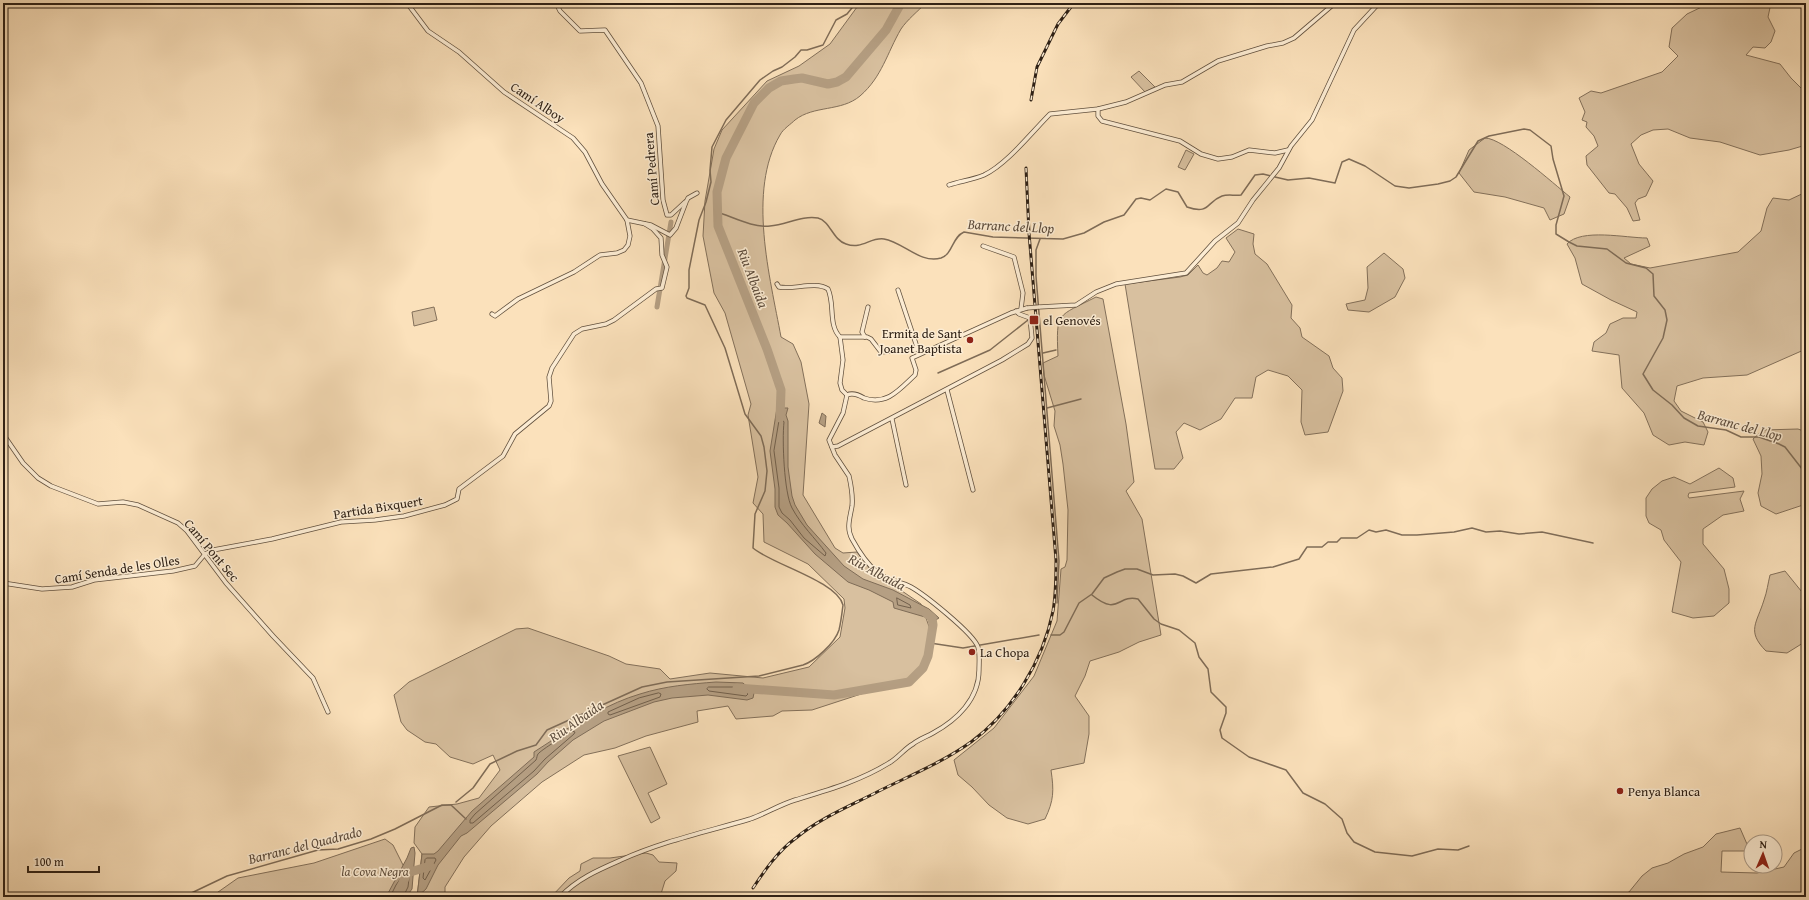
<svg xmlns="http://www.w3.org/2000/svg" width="1809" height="900" font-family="'Gentium Book Plus',serif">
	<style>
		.green { fill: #d8c09f; stroke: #83705a }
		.water { fill: #b59f83; stroke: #7f6c57 }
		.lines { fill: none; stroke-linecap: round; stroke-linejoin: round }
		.shore { stroke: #72604c; stroke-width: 1 }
		.stream { stroke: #7f6c57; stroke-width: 1.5 }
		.canal { stroke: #b59f83; stroke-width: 5 }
		.river { stroke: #b59f83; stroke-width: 9 }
		.street-casing { stroke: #61503e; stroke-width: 5 }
		.street { stroke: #fcecd3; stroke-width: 3.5 }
		.rail-casing { stroke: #2e2015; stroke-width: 3 }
		.rail { stroke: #fcecd3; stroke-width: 1.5; stroke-dasharray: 4.5; stroke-linecap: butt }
		.street-bridge-casing { stroke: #61503e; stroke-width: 5; stroke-linecap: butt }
		.street-bridge { stroke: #fcecd3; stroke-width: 3.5 }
		.poi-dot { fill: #8f2418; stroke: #fcecd3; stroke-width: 1.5 }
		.labels { text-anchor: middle; stroke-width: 3; stroke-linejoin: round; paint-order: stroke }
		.street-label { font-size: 13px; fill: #2e2015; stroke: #fcecd3 }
		.poi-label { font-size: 13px; fill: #2e2015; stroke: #fcecd3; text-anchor: start }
		.park-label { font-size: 13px; font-style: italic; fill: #61503e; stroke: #fcecd3 }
		.water-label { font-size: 14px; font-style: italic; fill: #5d4c3c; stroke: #fcecd3 }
	</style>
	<rect width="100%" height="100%" fill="#fbe1bb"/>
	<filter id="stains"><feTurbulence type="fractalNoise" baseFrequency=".005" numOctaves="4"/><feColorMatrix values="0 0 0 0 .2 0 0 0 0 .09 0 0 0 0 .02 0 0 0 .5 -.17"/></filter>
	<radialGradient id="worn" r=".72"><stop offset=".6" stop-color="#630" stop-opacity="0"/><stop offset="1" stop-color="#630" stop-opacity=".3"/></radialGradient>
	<g class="green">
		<path d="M860,3H926C918,11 907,20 901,29C887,53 882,77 860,96C841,112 814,105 795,120C791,124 783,129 780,135C747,191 770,277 781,337L793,344L801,362L809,404L803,495L835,548L843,553L857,552L870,569L921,604L931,632L923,664L907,679L812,710L782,711L773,716L736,719L728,706L697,711L698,722L646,736L615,748L584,755L542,782L491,826L464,857L445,887V897H417L422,854L414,843L415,827L429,807L457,804L479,798L500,770L493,755L473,764L450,757L436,744L425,742L407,730L401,722L394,695L409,682L516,629L528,628L609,656L626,664L660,669L670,679L710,673L763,678L809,667L840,637L845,608L844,599L808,564L764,542L763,514L753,503L758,477L748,415L751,404L725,313L714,293L703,236L705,201L714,149L722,130L767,81L799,66L830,44Z"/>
		<path d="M1710,3H1771L1768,17L1775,31L1771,42L1765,48L1753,47L1746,55L1780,64L1791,78L1804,91L1806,145L1789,150L1760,155L1720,142L1690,138L1668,129L1653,130L1641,135L1631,144L1639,164L1653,181L1646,196L1638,199L1635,203L1640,220L1633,221L1627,208L1615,194L1609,193L1587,165L1586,156L1598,146L1594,136L1586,127L1587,122L1582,120L1585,112L1579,98L1591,91L1601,93L1662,72L1678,56L1669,47L1672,28L1687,14Z"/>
		<path d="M1139,71L1155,87L1145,92L1131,77Z"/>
		<path d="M1485,138C1503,138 1554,184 1570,197L1564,214L1550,220L1544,208L1505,197L1474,192L1459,173L1469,150Z"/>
		<path d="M1186,150L1194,154L1185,170L1178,167Z"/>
		<path d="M1806,192V349L1747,375L1703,378L1677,386L1674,401L1681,411L1703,422L1708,432L1704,445L1685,442L1669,445L1653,435L1644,413L1622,388L1619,355L1592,351L1594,342L1606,333L1610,324L1623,318H1636L1637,312L1611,300L1582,284L1575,258L1567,244C1581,228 1626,238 1647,238L1650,246L1624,258L1631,264L1650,268L1738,252L1761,231L1767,208L1773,198L1789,200Z"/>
		<path d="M1238,229L1254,234L1253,244L1255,254L1267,264L1292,305L1291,318L1300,328L1302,337L1329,356L1333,368L1342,378L1343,391L1328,432L1305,435L1301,422L1302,390L1288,376L1268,370L1256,377L1252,398H1235L1221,419L1200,430L1184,423L1176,432L1183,458L1174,469H1155L1125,284L1180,277L1188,275L1198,265L1203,273L1207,275L1217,268L1222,261L1229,262L1235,252L1226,238Z"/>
		<path d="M1384,253L1403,269L1405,278L1395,297L1369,312L1348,310L1346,304L1365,300L1368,288L1367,267Z"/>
		<path d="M1096,297L1103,299L1126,424L1134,482L1126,491L1142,519L1161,635L1139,642L1119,652L1090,661L1085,676L1075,696L1089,716V734L1084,763L1051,770C1054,791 1054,800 1045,819L1028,824L1007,818L989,805L972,787L958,775L954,760L994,728L1034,676L1057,621L1061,569L1065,567L1067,560L1068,510L1063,464L1060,445L1054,426L1055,411L1044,375L1043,363L1058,356C1056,311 1057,317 1096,297Z"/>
		<path d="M434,307L437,320L414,326L412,312Z"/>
		<path d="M1798,429L1806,432V504L1776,514L1761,506L1758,493L1762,474L1761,456L1753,439L1763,430Z"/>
		<path d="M1719,468L1733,478L1735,487L1689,493L1688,496L1689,498L1744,491L1740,499L1744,511L1723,515L1703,529V544L1724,569L1729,589V603L1714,616L1693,618L1672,612L1681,562L1664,540L1661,530L1649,523L1646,516V498L1652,489L1662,481L1674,477L1690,484Z"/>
		<path d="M1785,571L1806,597V602L1801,609L1806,624L1803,643L1787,653L1766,651C1746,631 1757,623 1764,600C1767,592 1768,583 1770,575Z"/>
		<path d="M650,747L667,784L648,793L660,818L651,823L618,756Z"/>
		<path d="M1740,828L1750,851H1722L1721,872L1757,873L1784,867L1794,853L1806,847V897H1618L1629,892L1642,876L1652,868L1668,863L1684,854L1703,847L1716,834Z"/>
		<path d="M385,839L393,845L404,867L396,897H211L238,878L314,863Z"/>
		<path d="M646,853L653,855L659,862L677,863L676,871L665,881L660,897H551L569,878L580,871L581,864L593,858H610Z"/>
	</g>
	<g class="water">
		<path d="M777,408H788L786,415L788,421V467L792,496L795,505L807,525L844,566L863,579L893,590L929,609L939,618L934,621L925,617L894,608L893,602L869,590L848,582L815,554L787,523L778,515L775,507V489L770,451Z"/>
		<path d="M822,413L826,416L825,427L819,423Z"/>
		<path d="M716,682L743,683L754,693L753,698L747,700L708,695L672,698L654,702L604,721L573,740L548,762L537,774L467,833L461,836L438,865L426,889L417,897L422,854H434L438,851L472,811L534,757V752L551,741L554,736C582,721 609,703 640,694C665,686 690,684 716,682Z"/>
		<path d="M414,847L415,853L412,889L406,897H386L407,858L411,848Z"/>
	</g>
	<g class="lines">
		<g class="shore">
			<path d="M780,416L784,422C782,440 784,493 792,508C801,525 815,538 826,553L825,556L804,538L790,520L782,513L779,507V488L774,451Z"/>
			<path d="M897,598L910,605L911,608L898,605Z"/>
			<path d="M709,687H741L748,694L746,696L709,691L707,689Z"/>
			<path d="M659,693L661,694L660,697L610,715L608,714V712L639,698Z"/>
			<path d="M572,731L575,732L574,734L545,759L534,771L473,823H470V820L475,814L536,760C537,758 537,755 538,754C541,750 567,734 572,731Z"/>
			<path d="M427,858H435L436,860L425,880L423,878L425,860Z"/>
			<path d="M390,897L396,885L408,868L410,870L408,887L403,897"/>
		</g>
		<g class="stream">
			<path d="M1275,177L1288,180L1309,178L1335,183L1342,162L1349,159L1365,166L1395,186L1409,188L1438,184L1450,181L1456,177L1478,141L1489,136L1524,129L1530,130L1551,146L1553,159L1564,196L1556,225V234L1569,242L1577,246L1607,249L1626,263L1646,268L1653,274L1654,296L1665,310L1667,320L1663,338L1643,374L1653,390L1672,405L1684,418L1698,426L1726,430L1741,437H1759L1779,444L1785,447L1806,474"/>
			<path d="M717,212C733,217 753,228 770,226C786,225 802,215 818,218C830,221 833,240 846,244C862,250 870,237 884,239C903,242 920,264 941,258C953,254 952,237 964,232L993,237L1063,239L1084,233L1104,222L1124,215L1136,199L1141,198L1150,200L1166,189L1178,192L1187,207C1210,215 1206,202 1222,196C1228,194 1235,196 1241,195L1255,175L1263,174L1271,176"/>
			<path d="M1040,239L1036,250V276L1059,561L1057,603"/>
			<path d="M1043,353L1056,350"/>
			<path d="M938,373L990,350L1028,320"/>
			<path d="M1047,408L1081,399"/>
			<path d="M1092,595C1119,617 1117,594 1138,599L1154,619L1161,624L1179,630L1195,643L1199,657L1208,669L1211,692L1226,707V713L1220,730L1222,738L1249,757L1286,770L1303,793L1325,804L1342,819L1347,833L1354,842L1375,852L1412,856L1438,849L1458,850L1469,846"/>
			<path d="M1051,635H1060L1064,632L1079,603L1092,594L1104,578L1117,572L1125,569H1137L1153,575L1175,574L1183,576L1196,583L1211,574L1273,567L1299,559L1307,547H1322L1328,542H1337L1341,538H1357L1369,530L1376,532L1386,530L1402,535H1417L1454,532L1472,528L1486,532L1500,531L1519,534L1542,532L1593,543"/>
			<path d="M930,643L963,648L1039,635"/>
			<path d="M456,802L473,788L490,764L517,751L536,745L547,730L642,687L667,682L759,676L803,665C815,661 835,643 839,630C841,622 842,613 843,605C837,581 771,564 753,548L755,514L765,491L767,471L764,447L761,436L745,414L725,348L705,305L687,298L686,296L689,288V270L699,220L706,202L711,182L710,170L712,147L726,120L760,80L773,71L782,67L795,57L801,50H807L823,45L836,20L847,14L856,3"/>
			<path d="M183,897L227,876L318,850L338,849L371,839L395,829L442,805H451L466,819"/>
		</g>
		<path class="canal" d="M657,307L671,222"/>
		<g class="river">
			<path d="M780,418L781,390L767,349L718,226L717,192L726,158L754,103L769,88L781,81L794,79L802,78L828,84L837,82L846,77L886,30L901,3"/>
			<path d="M737,688L834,695L909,682L923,668L928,656L933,625L932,618L926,613"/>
			<path d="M397,897L407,873L430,866"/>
		</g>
		<defs>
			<g id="street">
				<path d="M407,3L428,31L459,52L504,92L573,138L585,152L602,184L627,220L651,225L670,235L676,228L686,202L688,198L697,193"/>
				<path d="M556,3L560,11L580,31L605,30L641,83L658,126L663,200L667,215H671L685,202"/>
				<path d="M1098,109V116L1102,121L1180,141L1201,154L1218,159L1232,157L1249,150L1275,153L1288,150"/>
				<path d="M949,185C961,181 972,180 984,175C1007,164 1032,132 1050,114L1098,109L1126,102L1165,85L1182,82L1218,61L1267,46L1283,43L1294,38L1335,3"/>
				<path d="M983,246L1014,257L1023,293L1021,309"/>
				<path d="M777,284L779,287C794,290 815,281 828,289C835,304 828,325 840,337H867L871,339L881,352L918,349"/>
				<path d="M898,290L918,350"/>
				<path d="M1039,307L1076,305L1096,292L1116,284L1186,273L1215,241L1238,223L1253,200L1279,168L1291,146L1312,120L1354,30L1379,3"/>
				<path d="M492,314L495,316L518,299L574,272L600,255L617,253L624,250L628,245L630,236L627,220"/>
				<path d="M840,337L843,360L840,383L842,390L847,395"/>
				<path d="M865,337L862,332L868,307"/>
				<path d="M947,390L973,490"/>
				<path d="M892,419L906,485"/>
				<path d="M3,434L23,463L38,478L51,486L98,504L123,502L138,505L178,523L187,531L226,583L273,636L313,678L328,712"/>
				<path d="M832,447L838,446L1002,360L1028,344L1032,338L1030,318L1019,314L1016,311"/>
				<path d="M3,583L42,589L72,587L94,580L173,571L195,566L205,554L213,550L272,539L341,522L375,520L404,516L445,505L457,499L459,489L503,456L515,434L549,406L551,401L549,377L552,368L574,334L582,329L606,324L614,320L656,289L662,288L667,267L662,255L661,238L653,229L645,224"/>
				<path d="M560,897C577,879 598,870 621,860C663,841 706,832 750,819C765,814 779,805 795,800C828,790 860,781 889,763C898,758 904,749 913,744C919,739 926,737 933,733C957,720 979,699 979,670C979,663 980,654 978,647C973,633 925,595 911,587C900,581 887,581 877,572C867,564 858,550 852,539C846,528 850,518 852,506C853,497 851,485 849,476L835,455L829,440L843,413L847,395C853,392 859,395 864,398C887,406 900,389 915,375L916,370L912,358L1011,313L1027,308"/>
			</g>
		</defs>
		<use href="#street" class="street-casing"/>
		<use href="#street" class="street"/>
		<defs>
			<g id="rail">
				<path d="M1031,100L1037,67L1058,24L1074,3"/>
				<path d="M753,888C765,870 778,851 796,838C820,818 850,806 877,792C909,776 943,762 971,742C1012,712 1043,661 1053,611C1056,594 1056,577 1056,560L1029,233L1026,168"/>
			</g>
		</defs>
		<use href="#rail" class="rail-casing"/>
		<use href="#rail" class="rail"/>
		<defs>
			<path id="street-bridge" d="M1027,308L1039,307"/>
		</defs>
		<use href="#street-bridge" class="street-bridge-casing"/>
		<use href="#street-bridge" class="street-bridge"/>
	</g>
	<g class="poi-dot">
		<rect x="1029" y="315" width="10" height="10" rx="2"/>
		<circle cx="970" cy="340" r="4"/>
		<circle cx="972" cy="652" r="4"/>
		<circle cx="1620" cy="791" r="4"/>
	</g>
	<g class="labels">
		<g class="street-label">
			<text transform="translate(538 102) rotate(34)" y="5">Camí Alboy</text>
			<text transform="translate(651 169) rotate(-95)" y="5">Camí Pedrera</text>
			<text transform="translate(378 507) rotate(-9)" y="5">Partida Bixquert</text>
			<text transform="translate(212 550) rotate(50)" y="5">Camí Pont Sec</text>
			<text transform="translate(117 569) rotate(-9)" y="5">Camí Senda de les Olles</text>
		</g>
		<g class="poi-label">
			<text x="1043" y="325">el Genovés</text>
			<text x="962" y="338" text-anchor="end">Ermita de Sant<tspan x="962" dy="15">Joanet Baptista</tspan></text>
			<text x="980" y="657">La Chopa</text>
			<text x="1628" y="796">Penya Blanca</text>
		</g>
		<g class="park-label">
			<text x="375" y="876">la Cova Negra</text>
		</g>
		<g class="water-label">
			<text transform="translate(1011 226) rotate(3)" y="5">Barranc del Llop</text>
			<text transform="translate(753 278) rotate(69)" y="5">Riu Albaida</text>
			<text transform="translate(1740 425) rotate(15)" y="5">Barranc del Llop</text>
			<text transform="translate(877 572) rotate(28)" y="5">Riu Albaida</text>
			<text transform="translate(576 721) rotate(-35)" y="5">Riu Albaida</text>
			<text transform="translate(305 845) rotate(-14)" y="5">Barranc del Quadrado</text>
		</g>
	</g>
	<rect width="1809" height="900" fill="none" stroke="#fbe1bb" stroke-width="16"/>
	<rect x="4" y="4" width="1801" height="892" fill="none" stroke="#2e2015" stroke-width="2"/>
	<rect x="8" y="8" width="1793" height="884" fill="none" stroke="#2e2015"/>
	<g transform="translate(1763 854) rotate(2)"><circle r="19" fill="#fcecd3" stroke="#aa9a87"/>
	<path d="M0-3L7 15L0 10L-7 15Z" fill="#8f2418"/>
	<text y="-6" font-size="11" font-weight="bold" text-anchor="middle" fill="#2e2015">N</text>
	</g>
	<path d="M28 866v6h71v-6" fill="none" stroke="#2e2015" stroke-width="2"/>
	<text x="34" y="866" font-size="12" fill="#2e2015" stroke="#fcecd3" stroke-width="3" paint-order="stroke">100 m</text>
	<rect width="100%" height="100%" filter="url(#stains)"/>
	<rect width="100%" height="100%" fill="url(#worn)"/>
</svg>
